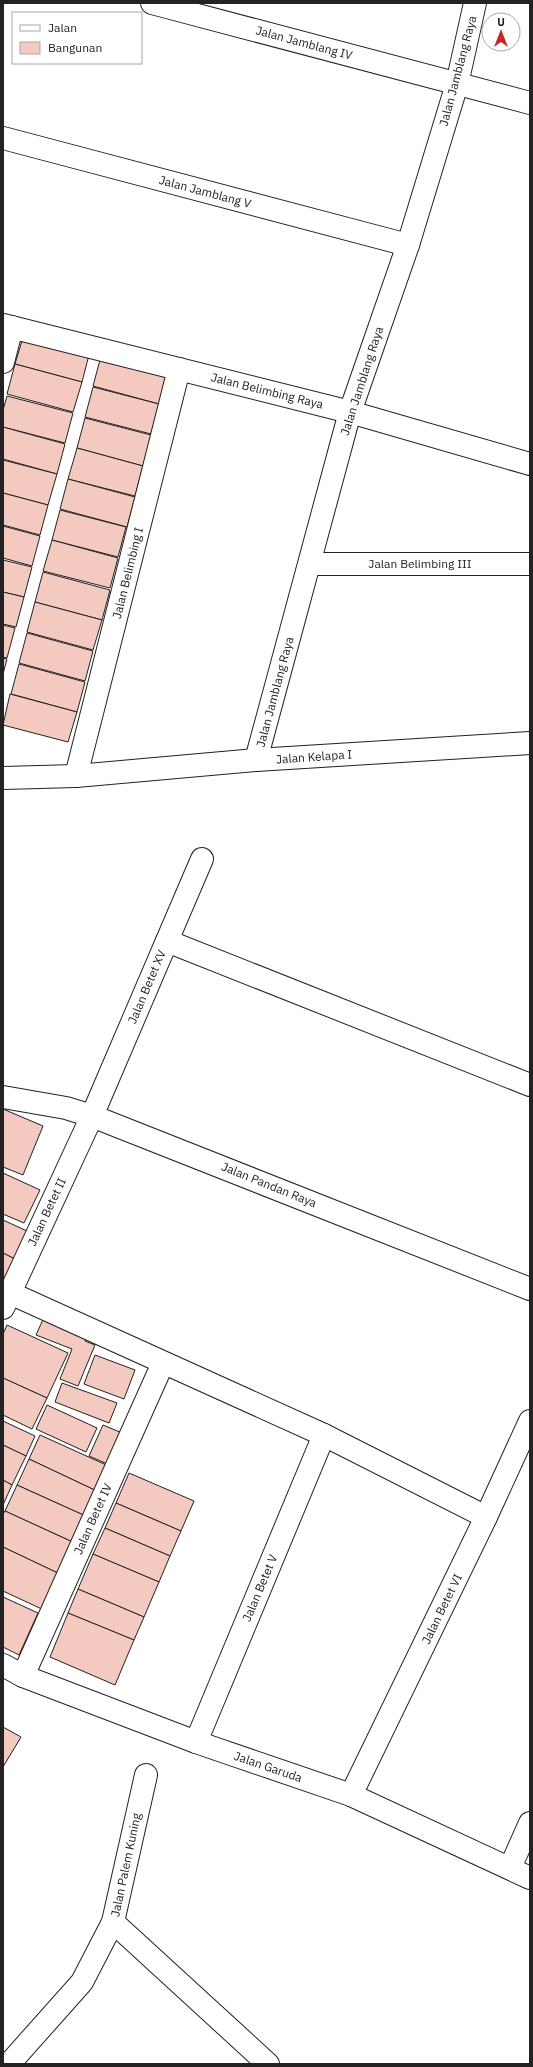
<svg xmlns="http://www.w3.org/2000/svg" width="533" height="2067" font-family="'IBM Plex Sans',sans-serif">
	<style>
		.building { fill: #f3c9c0; stroke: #222 }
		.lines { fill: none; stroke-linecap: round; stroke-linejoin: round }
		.minor-casing { stroke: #222; stroke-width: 24 }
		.minor { stroke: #fff; stroke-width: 22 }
		.labels { text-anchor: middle; stroke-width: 3; stroke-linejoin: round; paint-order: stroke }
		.street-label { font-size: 12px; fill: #222; stroke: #fff }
	</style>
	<rect width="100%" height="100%" fill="#fff"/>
	<g class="building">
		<path d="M24,334L90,351L82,382L15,364Z"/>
		<path d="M101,356L168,374L159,404L93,386Z"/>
		<path d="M15,364L82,382L73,412L7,394Z"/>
		<path d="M93,387L159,404L151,434L85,417Z"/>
		<path d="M7,396L73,413L65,443L3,427V410Z"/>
		<path d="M85,418L151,435L143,466L77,448Z"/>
		<path d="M3,427L65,444L57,474L3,459Z"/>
		<path d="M77,448L143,466L135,496L68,479Z"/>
		<path d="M3,460L57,474L48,505L3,493Z"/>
		<path d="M68,479L135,497L127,527L60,509Z"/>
		<path d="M3,493L48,505L40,535L3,525Z"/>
		<path d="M60,510L126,527L118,557L52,540Z"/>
		<path d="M3,526L40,536L32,566L3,558Z"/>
		<path d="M52,540L118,558L110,588L43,571Z"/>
		<path d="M3,560L32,567L24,597L3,592Z"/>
		<path d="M43,572L110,590L102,620L35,602Z"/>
		<path d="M3,592L24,597L16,627L3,624Z"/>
		<path d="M35,602L102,620L93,650L27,632Z"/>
		<path d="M3,625L15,628L7,658L3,657Z"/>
		<path d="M27,633L93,651L85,681L19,663Z"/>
		<path d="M3,658L7,659L3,674Z"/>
		<path d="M19,664L85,682L77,712L11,694Z"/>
		<path d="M10,694L77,712L68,742L3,725Z"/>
		<path d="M3,1109L43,1126L23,1175L3,1167Z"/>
		<path d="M3,1173L40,1190L24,1223L3,1214Z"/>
		<path d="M3,1220L27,1231L15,1259L3,1253Z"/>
		<path d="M3,1253L15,1259L3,1285Z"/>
		<path d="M45,1315L88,1332L85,1341L95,1345L78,1386L60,1379L72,1349L36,1335Z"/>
		<path d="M7,1325L68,1353L47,1398L3,1378V1334Z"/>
		<path d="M95,1355L135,1370L124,1399L84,1384Z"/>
		<path d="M3,1378L47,1398L32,1429L3,1415Z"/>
		<path d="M62,1383L117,1403L109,1423L55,1402Z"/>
		<path d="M47,1405L97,1428L86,1452L36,1429Z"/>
		<path d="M3,1421L35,1436L26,1456L3,1445Z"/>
		<path d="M103,1425L127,1435L112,1466L89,1456Z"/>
		<path d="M40,1435L113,1468L101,1493L29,1459Z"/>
		<path d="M3,1445L26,1456L12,1485L3,1480Z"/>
		<path d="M29,1459L101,1493L90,1518L17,1485Z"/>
		<path d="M129,1473L194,1501L181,1531L116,1503Z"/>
		<path d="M3,1480L12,1485L3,1505Z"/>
		<path d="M17,1485L90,1518L77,1544L5,1511Z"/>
		<path d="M116,1503L181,1531L170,1556L105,1528Z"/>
		<path d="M5,1511L77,1544L62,1575L3,1547V1514Z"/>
		<path d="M105,1528L170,1556L159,1582L93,1554Z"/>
		<path d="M3,1547L62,1575L46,1611L3,1591Z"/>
		<path d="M93,1554L159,1582L144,1617L78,1589Z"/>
		<path d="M78,1589L144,1617L134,1640L68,1613Z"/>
		<path d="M3,1597L38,1613L19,1655L3,1647Z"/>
		<path d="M68,1613L134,1640L115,1685L50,1657Z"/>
		<path d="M3,1727L21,1737L3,1767Z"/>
	</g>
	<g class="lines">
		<defs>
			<g id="minor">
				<path d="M152,3L530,103"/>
				<path d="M3,138L408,245"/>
				<path d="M3,325L350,412L530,464"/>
				<path d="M3,362L12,327"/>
				<path d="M310,564H530"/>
				<path d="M256,760L350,412L408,245L457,84L475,3"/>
				<path d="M76,776L179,369"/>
				<path d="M3,778L76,776L256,760L530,743"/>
				<path d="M167,941L530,1085"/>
				<path d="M3,1097L66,1108L92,1116L530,1289"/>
				<path d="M10,1293L324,1435L486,1517"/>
				<path d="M3,1308L92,1116L202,859"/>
				<path d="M3,1665L23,1676L196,1742L351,1795L530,1878"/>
				<path d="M23,1676L163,1363"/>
				<path d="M196,1742L324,1435"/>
				<path d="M351,1795L486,1517L530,1421"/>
				<path d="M510,1868L530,1823"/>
				<path d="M113,1922L268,2064"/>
				<path d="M9,2064L82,1982L113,1922L146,1775"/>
			</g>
		</defs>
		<use href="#minor" class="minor-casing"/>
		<use href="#minor" class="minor"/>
	</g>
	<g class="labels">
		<g class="street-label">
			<text transform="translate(304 43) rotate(15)" y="4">Jalan Jamblang IV</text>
			<text transform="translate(458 71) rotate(-75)" y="4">Jalan Jamblang Raya</text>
			<text transform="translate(205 192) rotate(15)" y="4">Jalan Jamblang V</text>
			<text transform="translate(362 381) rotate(-72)" y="4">Jalan Jamblang Raya</text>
			<text transform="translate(267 391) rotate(14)" y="4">Jalan Belimbing Raya</text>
			<text x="420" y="568">Jalan Belimbing III</text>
			<text transform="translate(128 573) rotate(-76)" y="4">Jalan Belimbing I</text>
			<text transform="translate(275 692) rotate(-75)" y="4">Jalan Jamblang Raya</text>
			<text transform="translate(314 757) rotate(-4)" y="4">Jalan Kelapa I</text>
			<text transform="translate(147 987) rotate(-67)" y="4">Jalan Betet XV</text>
			<text transform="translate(269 1185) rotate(22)" y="4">Jalan Pandan Raya</text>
			<text transform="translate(47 1212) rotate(-65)" y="4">Jalan Betet II</text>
			<text transform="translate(93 1519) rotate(-66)" y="4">Jalan Betet IV</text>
			<text transform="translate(260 1588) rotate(-67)" y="4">Jalan Betet V</text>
			<text transform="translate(442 1609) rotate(-64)" y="4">Jalan Betet VI</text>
			<text transform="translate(268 1767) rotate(19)" y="4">Jalan Garuda</text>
			<text transform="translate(126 1865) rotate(-78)" y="4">Jalan Palem Kuning</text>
		</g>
	</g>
	<rect width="533" height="2067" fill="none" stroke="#222222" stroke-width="8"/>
	<rect x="12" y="12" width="130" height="52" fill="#ffffff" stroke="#a7a7a7"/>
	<rect x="20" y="25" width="20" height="6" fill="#ffffff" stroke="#a7a7a7"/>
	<text x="48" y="32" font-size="12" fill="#222222">Jalan</text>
	<rect x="20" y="42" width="20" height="12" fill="#f3c9c0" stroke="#a7a7a7"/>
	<text x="48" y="52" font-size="12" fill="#222222">Bangunan</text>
	<g transform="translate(501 32)"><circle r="19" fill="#ffffff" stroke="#a7a7a7"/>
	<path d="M0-3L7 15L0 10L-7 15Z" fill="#c62828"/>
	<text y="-6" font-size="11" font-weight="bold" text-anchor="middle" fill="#222222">U</text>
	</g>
</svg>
